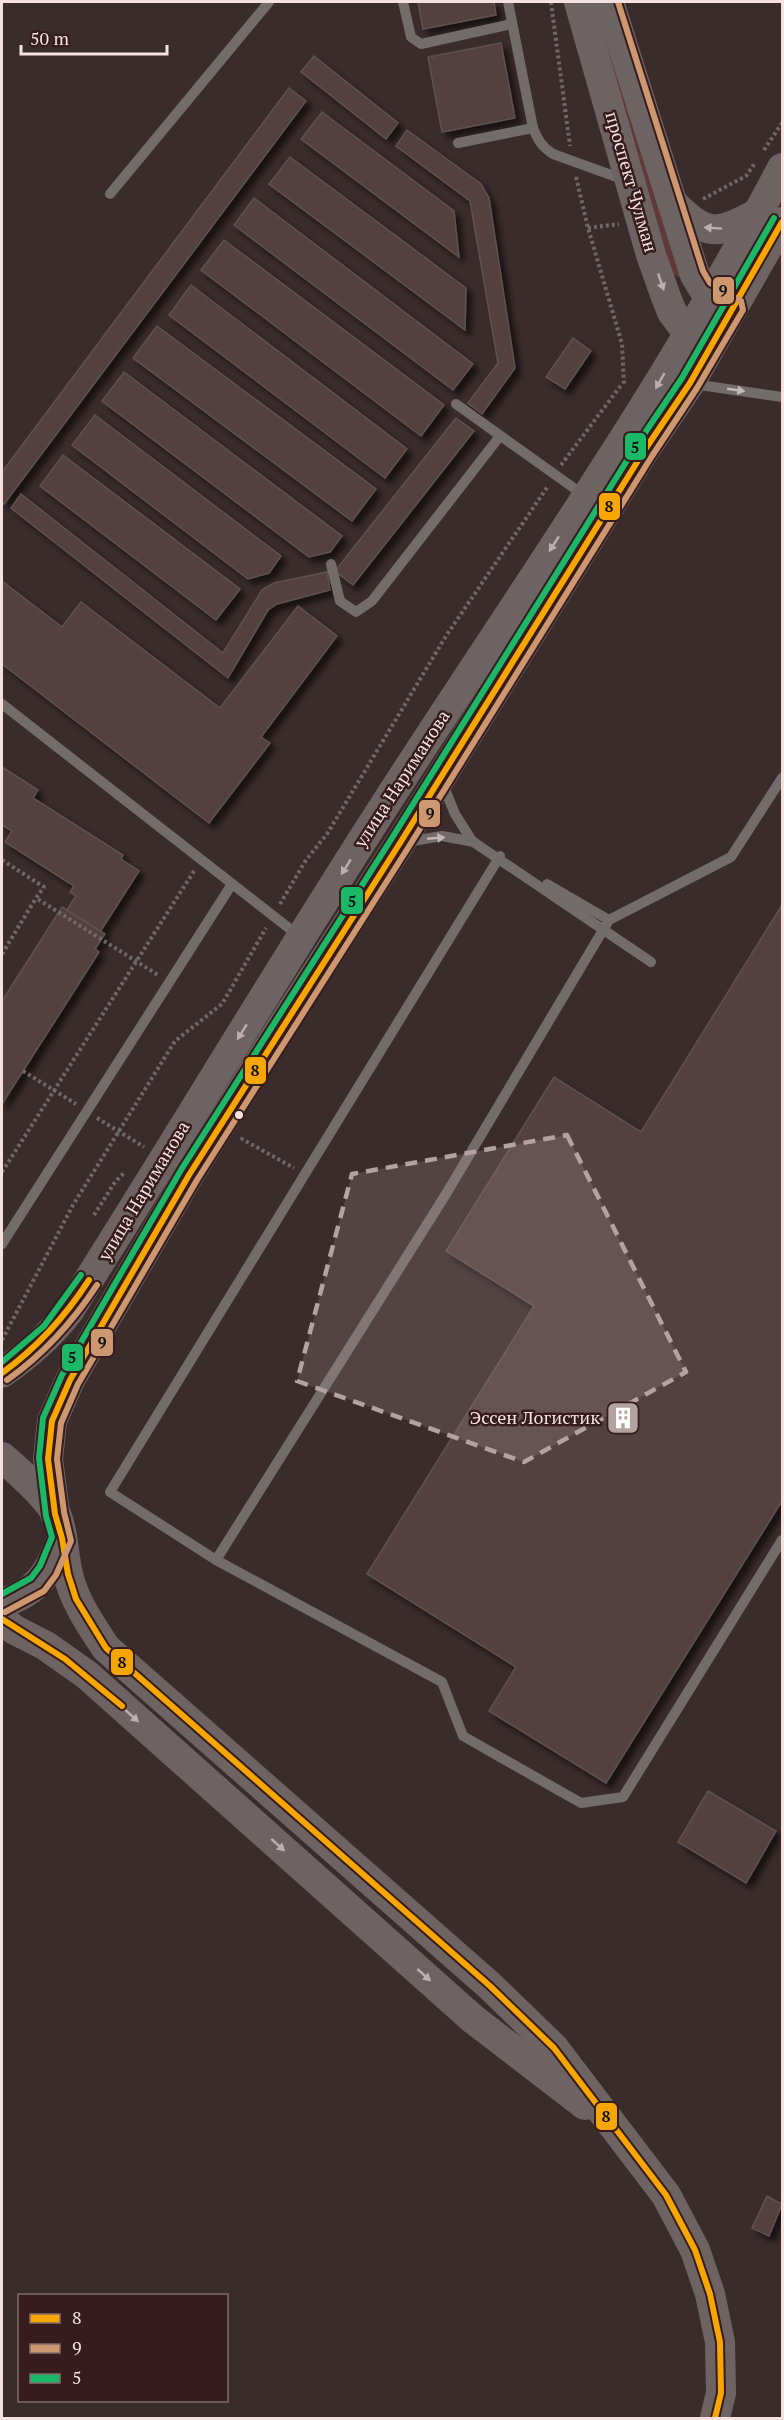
<svg xmlns="http://www.w3.org/2000/svg" width="784" height="2420" font-family="'PT Serif',serif">
	<style>
		.green { fill: #62393a }
		.building { fill: #544041; stroke: #5e5151; stroke-width: 1.5; filter: url(#shadow) }
		.lines { fill: none; stroke-linecap: round; stroke-linejoin: round }
		.path { stroke: #6f6867; stroke-width: 4; stroke-dasharray: 3 3; stroke-linecap: butt }
		.lane { stroke: #726c6b; stroke-width: 10 }
		.secondary { stroke: #6d6363; stroke-width: 30 }
		.bus-1-casing { stroke: #371c1d; stroke-width: 10 }
		.bus-2-casing { stroke: #371c1d; stroke-width: 10 }
		.bus-3-casing { stroke: #371c1d; stroke-width: 10 }
		.bus-1 { stroke: #f7a600; stroke-width: 6 }
		.bus-2 { stroke: #cd976f; stroke-width: 6 }
		.bus-3 { stroke: #1ab867; stroke-width: 6 }
		.oneway { fill: #beafae }
		.oneway2 { fill: #c6b8b7 }
		.marked { fill: #b3a2a1; fill-opacity: 0.2; stroke: #b3a2a1; stroke-width: 4.5; stroke-dasharray: 12 8; stroke-linejoin: round }
		.bus-dot { fill: #f4e1e0; stroke: #371c1d; stroke-width: 2 }
		.labels { text-anchor: middle; stroke-width: 5; stroke-linejoin: round; paint-order: stroke }
		.street-label { font-size: 18px; fill: #f4e1e0; stroke: #371c1d }
		.poi-label { font-size: 18px; fill: #f4e1e0; stroke: #371c1d; text-anchor: end }
		.line-badge { stroke: #371c1d; stroke-width: 2 }
		.pale-badge-label { font-size: 16px; text-anchor: middle; font-weight: bold; fill: #111 }
	</style>
	<defs>
		<filter id="shadow"><feDropShadow dx="5.5" dy="5.5" stdDeviation="3" flood-color="#0009"/></filter>
	</defs>
	<rect width="100%" height="100%" fill="#3b2c2c"/>
	<path class="green" d="M590,2H596L681,279L671,272Z"/>
	<g class="building">
		<path d="M418,2H494L496,15L423,29Z"/>
		<path d="M501,43L515,118L442,132L428,57Z"/>
		<path d="M314,56L398,123L386,139L301,72Z"/>
		<path d="M289,88L306,101L4,504L2,502V472Z"/>
		<path d="M322,112L454,211L459,257L301,139Z"/>
		<path d="M407,130L481,184L489,198L515,368L482,414L468,403L498,363L470,201L396,146Z"/>
		<path d="M290,157L466,288L465,330L269,184Z"/>
		<path d="M254,198L473,364L453,390L234,225Z"/>
		<path d="M224,240L444,405L421,436L201,270Z"/>
		<path d="M191,285L407,449L385,478L169,315Z"/>
		<path d="M157,326L376,489L352,521L133,358Z"/>
		<path d="M573,338L591,351L565,389L546,377Z"/>
		<path d="M124,372L342,536L330,552L309,557L102,401Z"/>
		<path d="M95,415L281,556L269,573L248,579L72,445Z"/>
		<path d="M456,418L474,431L353,585L335,571Z"/>
		<path d="M63,455L240,589L216,620L40,486Z"/>
		<path d="M21,494L223,653L262,590L274,583L327,572L330,590L277,604L268,610L228,678L11,508Z"/>
		<path d="M2,581L62,627L81,602L220,708L298,606L337,636L261,737L270,743L209,823L2,664Z"/>
		<path d="M2,767L38,790L33,798L123,855L121,859L139,871L100,932L67,910L76,896L70,892L74,886L5,842L12,831L2,825Z"/>
		<path d="M782,905V1501L606,1783L489,1711L516,1667L367,1574L534,1306L446,1251L554,1077L641,1132Z"/>
		<path d="M62,907L105,934L95,949L99,952L2,1104V1001Z"/>
		<path d="M708,1791L776,1831L746,1883L678,1842Z"/>
		<path d="M767,2196L782,2204L769,2236L752,2228Z"/>
	</g>
	<g class="lines">
		<g class="path">
			<path d="M551,2L570,146"/>
			<path d="M764,150L782,123"/>
			<path d="M576,177L588,228L622,344L624,385"/>
			<path d="M703,199L746,176L755,163"/>
			<path d="M588,228L619,224"/>
			<path d="M561,465L622,384"/>
			<path d="M2,860L44,887L36,898L158,975"/>
			<path d="M280,904L306,860L327,834L446,636L548,486"/>
			<path d="M2,954L36,898"/>
			<path d="M23,1071L76,1104"/>
			<path d="M97,1118L144,1147"/>
			<path d="M241,1140L242,1139L294,1168"/>
			<path d="M2,1172L194,871"/>
			<path d="M94,1215L115,1182L125,1172"/>
			<path d="M2,1340L73,1205L175,1041L222,1004L266,928"/>
		</g>
		<g class="lane">
			<path d="M403,2L411,37L421,44L512,24"/>
			<path d="M508,2L533,128C538,140 542,147 553,154L625,180"/>
			<path d="M458,143L533,128"/>
			<path d="M110,194L269,2"/>
			<path d="M693,384L782,397"/>
			<path d="M456,404L585,496"/>
			<path d="M331,564L340,601L356,612L372,601L500,436"/>
			<path d="M2,704L299,936"/>
			<path d="M442,782L455,814L472,841L651,962"/>
			<path d="M407,842L442,836L474,842"/>
			<path d="M500,856L110,1492L216,1560L442,1682L463,1736L581,1803L623,1797L782,1540"/>
			<path d="M547,884L609,920"/>
			<path d="M2,1244L232,884"/>
			<path d="M216,1560L446,1194L609,920L731,857L782,778"/>
		</g>
		<g class="secondary">
			<path d="M579,2L651,255L666,297L672,312L681,324L707,340"/>
			<path d="M609,2L695,275L704,290L728,304"/>
			<path d="M672,202C706,238 718,235 760,212"/>
			<path d="M2,1373C28,1355 50,1336 69,1311C184,1130 293,945 410,766C538,569 673,376 782,168"/>
			<path d="M2,1457C16,1469 48,1498 56,1514C64,1532 63,1554 68,1574C74,1601 91,1625 106,1648L490,1986L554,2048L666,2195L695,2250L710,2294L720,2342L721,2393L715,2418"/>
			<path d="M55,1514L48,1459L52,1421L70,1380L189,1175L282,1026L400,843L644,451L690,383L782,222"/>
			<path d="M2,1603C38,1592 50,1572 62,1538"/>
			<path d="M2,1619L13,1629L46,1646L87,1675L473,2019L585,2105"/>
		</g>
		<defs>
			<g id="bus-1">
				<path d="M2,1373C38,1347 65,1317 89,1280"/>
				<path d="M2,1619L65,1659L122,1706"/>
				<path d="M715,2418L721,2393L720,2342L710,2294L695,2250L666,2195L554,2048L490,1986L106,1648L76,1599L68,1574L62,1538L55,1514L48,1459L52,1421L70,1380L189,1175L400,843L644,451L690,383L782,222"/>
			</g>
			<g id="bus-2">
				<path d="M7,1380C44,1354 72,1323 97,1285"/>
				<path d="M5,1612L44,1591L56,1575L71,1541L64,1512L57,1459L61,1423L78,1384L197,1180L408,848L652,456L697,388L743,310L741,301L710,283L703,271L618,2"/>
			</g>
			<g id="bus-3">
				<path d="M2,1362L44,1326L81,1275"/>
				<path d="M2,1594L31,1578L40,1566L52,1537L46,1516L39,1458L43,1418L62,1375L181,1170L392,838L636,446L682,378L774,218"/>
			</g>
		</defs>
		<use href="#bus-1" class="bus-1-casing"/>
		<use href="#bus-2" class="bus-2-casing"/>
		<use href="#bus-3" class="bus-3-casing"/>
		<use href="#bus-1" class="bus-1"/>
		<use href="#bus-2" class="bus-2"/>
		<use href="#bus-3" class="bus-3"/>
	</g>
	<defs><path id="oneway-solid" d="M-6-.8H1V-3.2L6.5 0L1 3.2V.8H-6Z" transform="scale(1.5)"/></defs>
	<g class="oneway">
		<use href="#oneway-solid" transform="translate(713 228) rotate(-176)"/>
		<use href="#oneway-solid" transform="translate(661 282) rotate(71)"/>
		<use href="#oneway-solid" transform="translate(660 381) rotate(120)"/>
		<use href="#oneway-solid" transform="translate(554 544) rotate(123)"/>
		<use href="#oneway-solid" transform="translate(346 867) rotate(122)"/>
		<use href="#oneway-solid" transform="translate(242 1032) rotate(122)"/>
		<use href="#oneway-solid" transform="translate(132 1716) rotate(42)"/>
		<use href="#oneway-solid" transform="translate(278 1845) rotate(42)"/>
		<use href="#oneway-solid" transform="translate(424 1975) rotate(42)"/>
	</g>
	<g class="oneway2">
		<use href="#oneway-solid" transform="translate(736 390) rotate(8)"/>
		<use href="#oneway-solid" transform="translate(436 838) rotate(-5)"/>
	</g>
	<path class="marked" d="M567,1135L686,1372L524,1462L297,1381L352,1174Z"/>
	<defs>
		<symbol id="building-square" viewBox="-11 -11 22 22"><rect x="-9" y="-9" width="18" height="18" rx="4" fill="#b3a2a1" stroke="#371c1d"/><path d="M-4-6H4V6H1V3H-1V6H-4ZM-2.5-4.3h1.7v1.8h-1.7ZM.8-4.3h1.7v1.8H.8ZM-2.5-1h1.7V.8h-1.7ZM.8-1h1.7V.8H.8Z" fill="#fff"/></symbol>
	</defs>
	<g fill-rule="evenodd">
		<use href="#building-square" x="604" y="1399" width="38" height="38"/>
	</g>
	<circle class="bus-dot" cx="239" cy="1115" r="5"/>
	<g class="labels">
		<g class="street-label">
			<text transform="translate(631 182) rotate(74)" y="6">проспект Чулман</text>
			<text transform="translate(402 779) rotate(-57)" y="6">улица Нариманова</text>
			<text transform="translate(144 1191) rotate(-59)" y="6">улица Нариманова</text>
		</g>
		<g class="poi-label">
			<text x="600" y="1424">Эссен Логистик</text>
		</g>
	</g>
	<g class="line-badge">
		<rect x="712" y="276" width="23" height="29" rx="6" fill="#cd976f"/>
		<rect x="624" y="432" width="23" height="29" rx="6" fill="#1ab867"/>
		<rect x="598" y="492" width="23" height="29" rx="6" fill="#f7a600"/>
		<rect x="418" y="799" width="23" height="29" rx="6" fill="#cd976f"/>
		<rect x="340" y="886" width="24" height="29" rx="6" fill="#1ab867"/>
		<rect x="244" y="1056" width="23" height="29" rx="6" fill="#f7a600"/>
		<rect x="90" y="1328" width="24" height="29" rx="6" fill="#cd976f"/>
		<rect x="61" y="1343" width="23" height="29" rx="6" fill="#1ab867"/>
		<rect x="110" y="1648" width="24" height="28" rx="6" fill="#f7a600"/>
		<rect x="595" y="2102" width="23" height="29" rx="6" fill="#f7a600"/>
	</g>
	<g class="pale-badge-label">
		<text x="723" y="296">9</text>
		<text x="635" y="453">5</text>
		<text x="609" y="512">8</text>
		<text x="430" y="819">9</text>
		<text x="352" y="907">5</text>
		<text x="255" y="1076">8</text>
		<text x="102" y="1348">9</text>
		<text x="72" y="1363">5</text>
		<text x="122" y="1668">8</text>
		<text x="606" y="2122">8</text>
	</g>
	<rect width="784" height="2420" fill="none" stroke="#f4e1e0" stroke-width="6"/>
	<rect x="18" y="2294" width="210" height="108" fill="#371c1d" stroke="#836b6b" stroke-width="1.5"/>
	<rect x="30" y="2314" width="30" height="9" fill="#f7a600" stroke="#836b6b" stroke-width="1.5"/>
	<text x="72" y="2324" font-size="18" fill="#f4e1e0">8</text>
	<rect x="30" y="2344" width="30" height="9" fill="#cd976f" stroke="#836b6b" stroke-width="1.5"/>
	<text x="72" y="2354" font-size="18" fill="#f4e1e0">9</text>
	<rect x="30" y="2374" width="30" height="9" fill="#1ab867" stroke="#836b6b" stroke-width="1.5"/>
	<text x="72" y="2384" font-size="18" fill="#f4e1e0">5</text>
	<path d="M21 45v9h146v-9" fill="none" stroke="#f4e1e0" stroke-width="3"/>
	<text x="30" y="45" font-size="18" fill="#f4e1e0" stroke="#371c1d" stroke-width="4.5" paint-order="stroke">50 m</text>
</svg>
